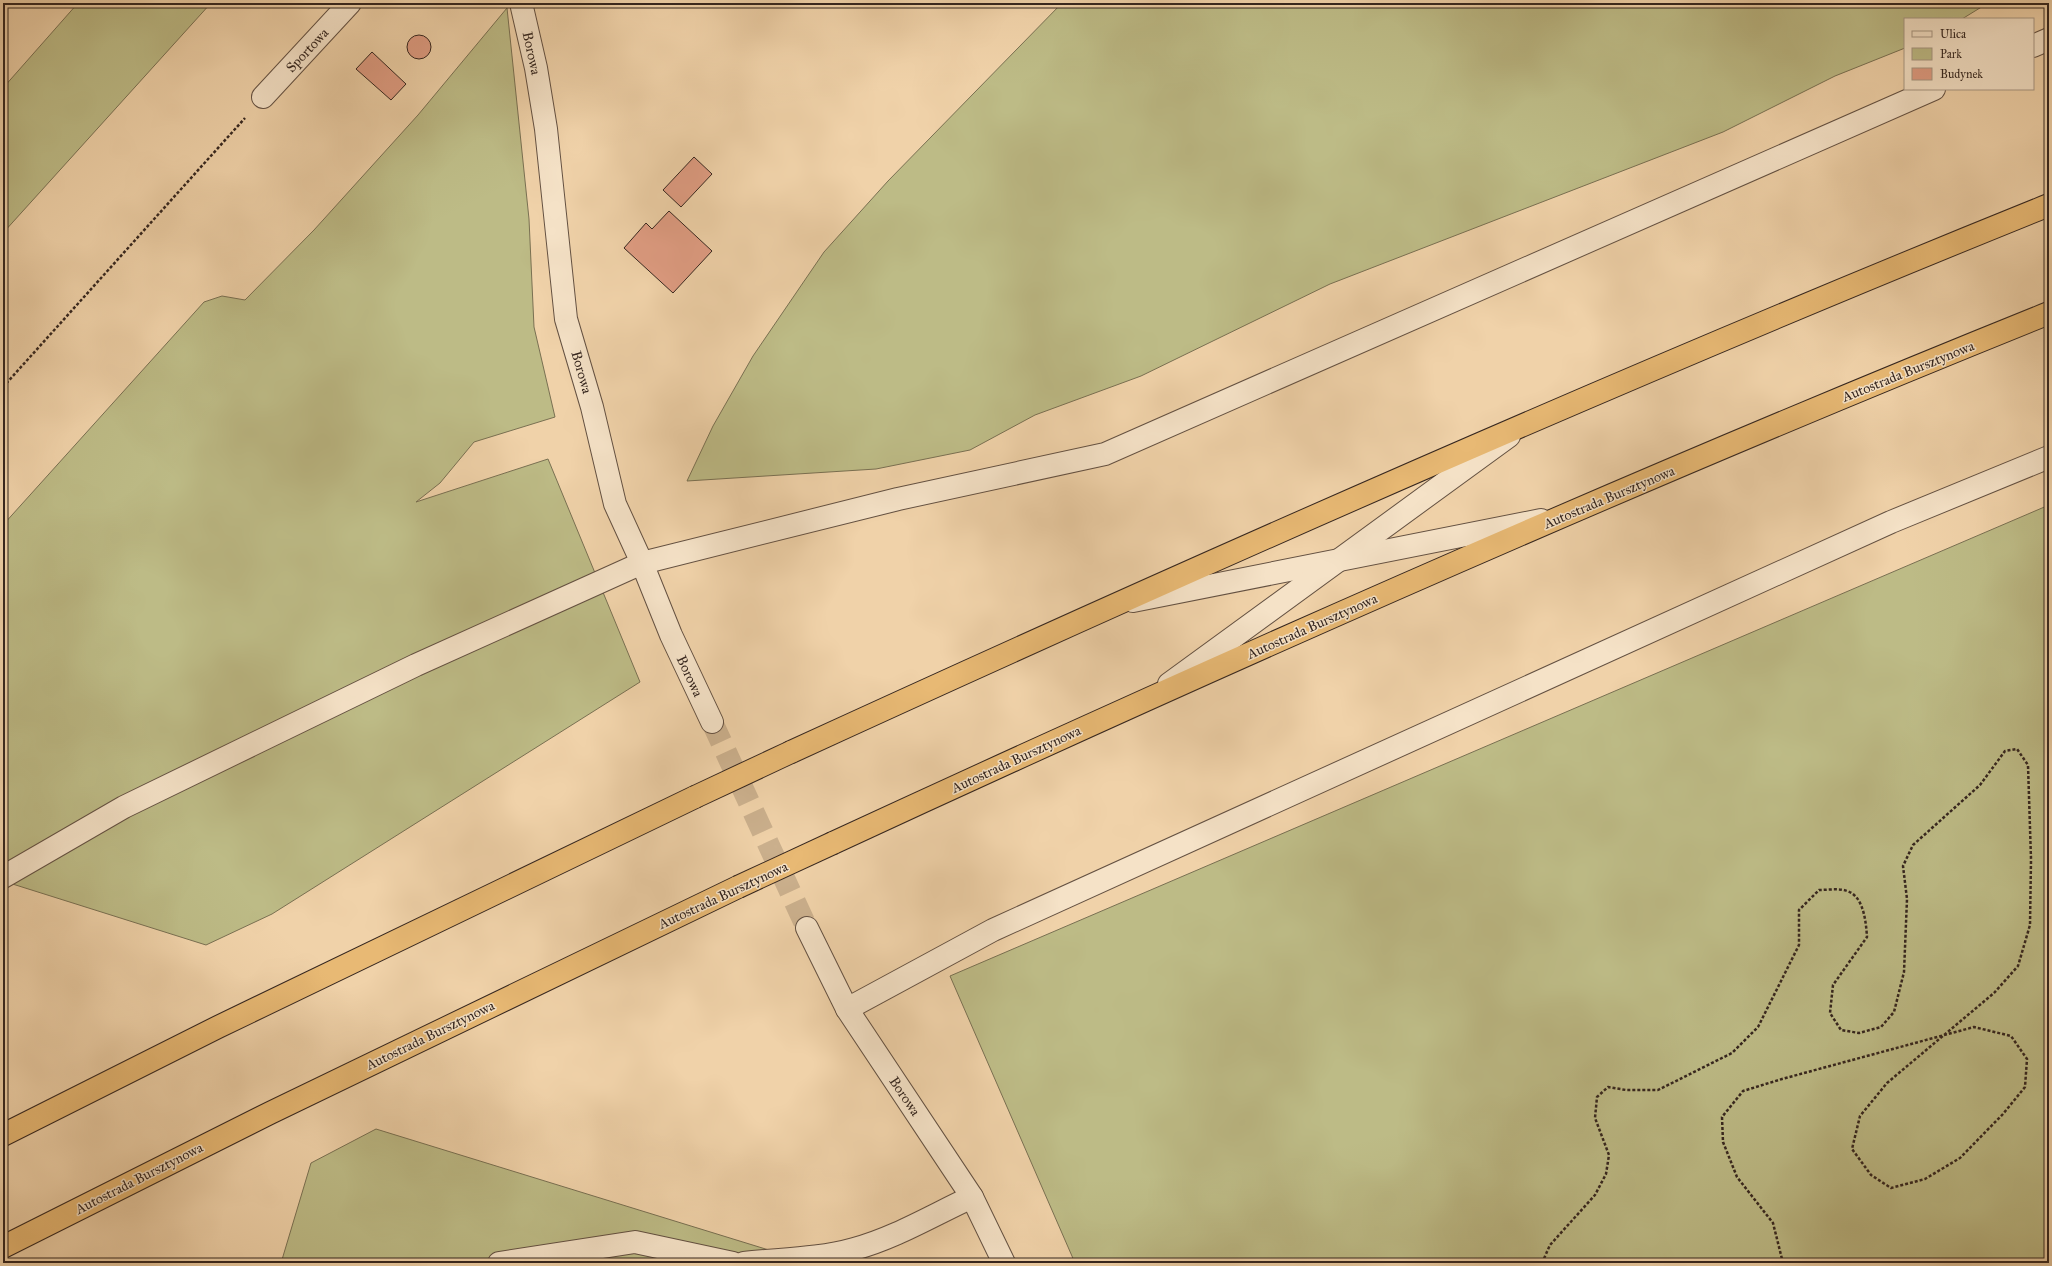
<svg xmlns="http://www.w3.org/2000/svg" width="2052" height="1266" font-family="'IM FELL Great Primer',serif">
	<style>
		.green { fill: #bdbb86; stroke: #797052 }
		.building { fill: #e09d83; stroke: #35261f }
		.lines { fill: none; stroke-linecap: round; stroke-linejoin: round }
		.minor-tunnel { stroke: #cbb08d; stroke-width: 22; stroke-dasharray: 22 11; stroke-linecap: butt }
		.minor-casing { stroke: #645142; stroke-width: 24 }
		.highway-casing { stroke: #35261f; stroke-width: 24 }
		.path { stroke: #35261f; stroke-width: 2.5; stroke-dasharray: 3 2; stroke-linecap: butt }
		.minor { stroke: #f5e2c7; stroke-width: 22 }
		.highway { stroke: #e8b974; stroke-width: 22 }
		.highway-bridge-casing { stroke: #35261f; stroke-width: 24; stroke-linecap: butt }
		.highway-bridge { stroke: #e8b974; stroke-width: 22 }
		.labels { text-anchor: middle; stroke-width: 3; stroke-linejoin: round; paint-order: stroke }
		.street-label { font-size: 14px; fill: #35261f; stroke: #f5e2c7 }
	</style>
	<rect width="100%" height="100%" fill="#f0d2a9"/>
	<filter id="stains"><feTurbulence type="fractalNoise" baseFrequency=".005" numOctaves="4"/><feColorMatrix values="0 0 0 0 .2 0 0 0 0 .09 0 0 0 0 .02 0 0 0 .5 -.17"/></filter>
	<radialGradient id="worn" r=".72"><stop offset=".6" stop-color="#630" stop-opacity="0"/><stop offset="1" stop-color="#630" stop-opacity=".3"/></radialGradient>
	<g class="green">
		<path d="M78,3H211L3,233V88Z"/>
		<path d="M1062,3H1988L1962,19H1905V48L1835,76L1723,132L1330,284L1141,376L1035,415L970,450L876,469L687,481L713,426L753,356L824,252L888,181Z"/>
		<path d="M507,8L529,219L534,327L555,417L474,442L440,483L416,502L548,459L640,682L272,914L206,945L3,881V525L204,302L222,296L245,300L314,230L418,115Z"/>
		<path d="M2049,505V1263H1075L950,976Z"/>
		<path d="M376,1129L811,1263H281L311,1163Z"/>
	</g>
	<g class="building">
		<circle cx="419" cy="47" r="12"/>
		<path d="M372,52L406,84L391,100L356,69Z"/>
		<path d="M694,157L712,174L681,207L663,190Z"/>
		<path d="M669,211L712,251L673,293L624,248L646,223L652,229Z"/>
	</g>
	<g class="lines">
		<path class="minor-tunnel" d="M712,722L807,928"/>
		<defs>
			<g id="minor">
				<path d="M521,3L536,68L546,129L566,319L592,407L615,504L642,563L671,635L712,722"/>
				<path d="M2033,46L2049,39"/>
				<path d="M263,97L350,3"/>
				<path d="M1133,601L1541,520"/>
				<path d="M1169,684L1509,436"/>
				<path d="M3,877L124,807L416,665L642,563L898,499L1105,454L1934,89"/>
				<path d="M807,928L847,1009L972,1197L1004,1263"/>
				<path d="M847,1009L993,930L1891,522L2049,457"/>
				<path d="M499,1263L635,1242L733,1263"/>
				<path d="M744,1263C780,1259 819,1259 854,1249C895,1238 933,1215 972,1197"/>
			</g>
			<g id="highway">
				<path d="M791,752C1207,561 1625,376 2049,205"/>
				<path d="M833,843C1235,657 1639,478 2049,313"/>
				<path d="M3,1135L218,1027L695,797"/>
				<path d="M3,1247L270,1113L738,887"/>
			</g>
		</defs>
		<use href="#minor" class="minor-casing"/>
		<use href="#highway" class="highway-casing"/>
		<g class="path">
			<path d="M3,387L245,118"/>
			<path d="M1542,1263L1550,1245L1595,1195L1606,1174L1609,1155L1595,1118L1597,1097L1608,1087L1626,1090H1658L1732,1053L1758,1027L1799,945V910L1819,890C1828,890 1839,888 1847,891C1864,896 1866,923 1867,937L1833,985L1830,1013L1841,1030L1859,1033L1881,1027L1894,1012L1904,972L1907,899L1903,866L1913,845L1980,785L2005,751L2017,749L2028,765L2031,859L2030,925L2018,966L1994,993L1887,1083L1860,1116L1852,1149L1871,1175L1891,1188L1925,1179L1960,1158L2003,1114L2025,1087L2027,1059L2011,1036L1974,1027L1782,1079L1743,1091L1722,1117L1723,1142L1737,1177L1773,1223L1783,1263"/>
		</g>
		<use href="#minor" class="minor"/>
		<use href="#highway" class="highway"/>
		<defs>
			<g id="highway-bridge">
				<path d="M695,797L791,752"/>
				<path d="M738,887L833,843"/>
			</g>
		</defs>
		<use href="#highway-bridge" class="highway-bridge-casing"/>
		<use href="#highway-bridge" class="highway-bridge"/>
	</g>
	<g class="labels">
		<g class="street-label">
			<text transform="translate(307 50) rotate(-47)" y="5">Sportowa</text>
			<text transform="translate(532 53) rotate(78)" y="5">Borowa</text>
			<text transform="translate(1908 371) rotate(-22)" y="5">Autostrada Bursztynowa</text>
			<text transform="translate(582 372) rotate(74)" y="5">Borowa</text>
			<text transform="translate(1609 497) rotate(-23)" y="5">Autostrada Bursztynowa</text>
			<text transform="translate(1312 626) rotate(-24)" y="5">Autostrada Bursztynowa</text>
			<text transform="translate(690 676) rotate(65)" y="5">Borowa</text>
			<text transform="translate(1016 759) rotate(-25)" y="5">Autostrada Bursztynowa</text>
			<text transform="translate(723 895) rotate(-25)" y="5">Autostrada Bursztynowa</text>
			<text transform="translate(430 1035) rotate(-26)" y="5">Autostrada Bursztynowa</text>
			<text transform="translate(905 1096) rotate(56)" y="5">Borowa</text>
			<text transform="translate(139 1178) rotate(-27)" y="5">Autostrada Bursztynowa</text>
		</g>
	</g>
	<rect width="2052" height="1266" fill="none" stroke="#f0d2a9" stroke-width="16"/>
	<rect x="4" y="4" width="2044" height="1258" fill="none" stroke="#35261f" stroke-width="2"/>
	<rect x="8" y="8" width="2036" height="1250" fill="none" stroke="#35261f"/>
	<rect x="1904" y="18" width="130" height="72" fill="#f5e2c7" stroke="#a89784"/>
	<rect x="1912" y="31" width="20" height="6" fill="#f5e2c7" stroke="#a89784"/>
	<text x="1940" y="38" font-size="12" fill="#35261f">Ulica</text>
	<rect x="1912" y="48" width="20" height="12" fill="#bdbb86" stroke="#a89784"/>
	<text x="1940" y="58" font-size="12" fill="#35261f">Park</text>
	<rect x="1912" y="68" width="20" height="12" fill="#e09d83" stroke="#a89784"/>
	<text x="1940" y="78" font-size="12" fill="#35261f">Budynek</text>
	<rect width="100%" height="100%" filter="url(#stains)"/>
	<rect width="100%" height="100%" fill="url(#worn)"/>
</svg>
